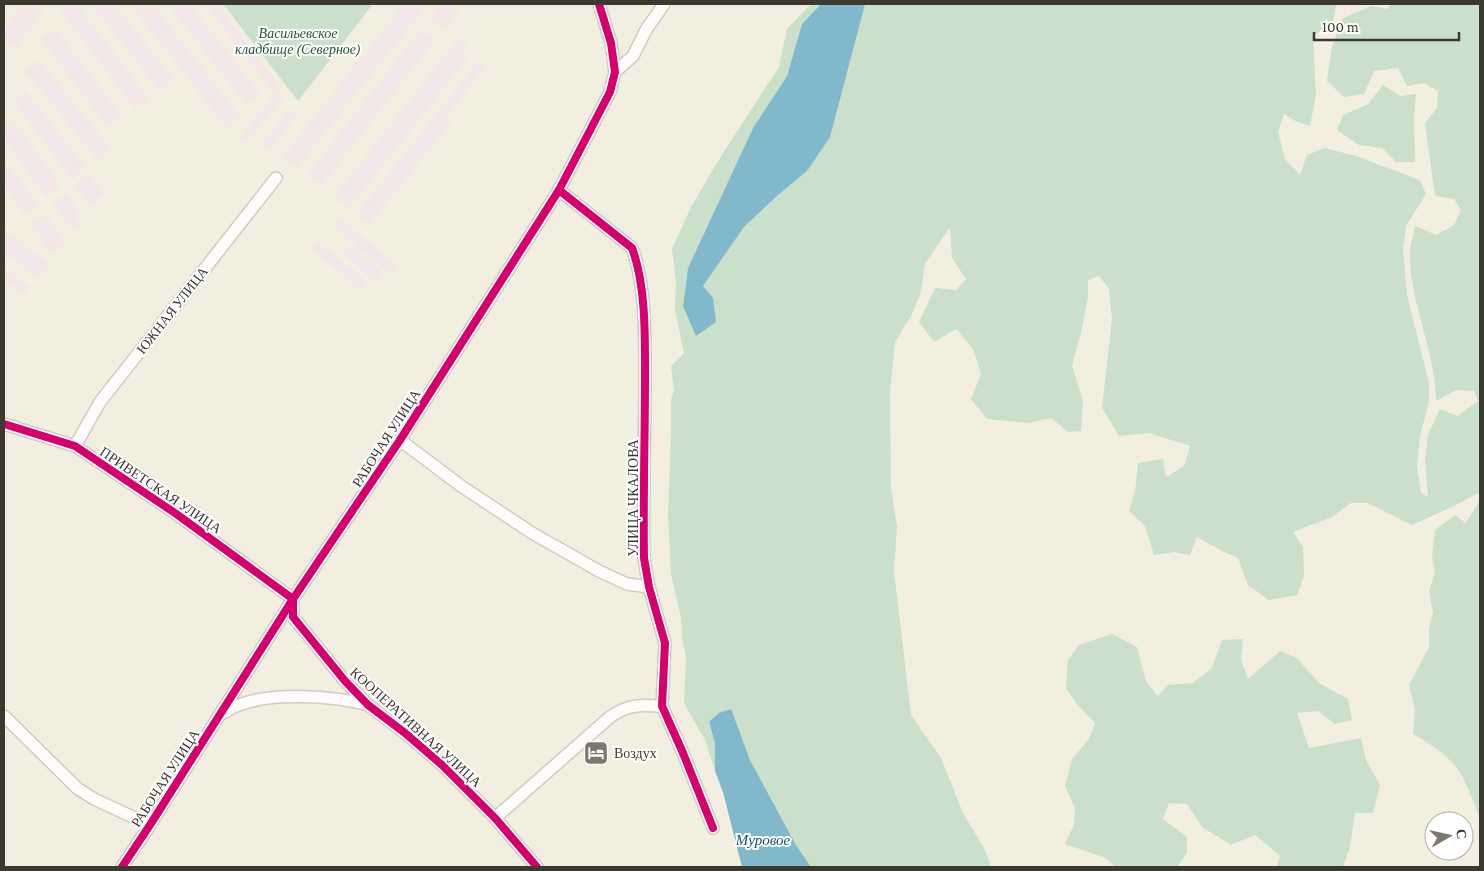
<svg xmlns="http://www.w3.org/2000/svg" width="1484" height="871" font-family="'Crimson Pro',serif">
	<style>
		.industrial { fill: #f3e7e9 }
		.green { fill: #cae0cb }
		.water { fill: #82b8cb }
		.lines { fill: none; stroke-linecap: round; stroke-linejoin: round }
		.street-casing { stroke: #d0ccc2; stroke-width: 14 }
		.street { stroke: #fdfcfa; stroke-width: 11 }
		.cycleway-casing { stroke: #fff; stroke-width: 11 }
		.cycleway { stroke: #d6006c; stroke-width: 8 }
		.labels { text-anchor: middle; stroke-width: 4; stroke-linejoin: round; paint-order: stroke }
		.park-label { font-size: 14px; font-style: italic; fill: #1f5337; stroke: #fff }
		.street-label { font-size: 14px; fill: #3c392f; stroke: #fff }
		.poi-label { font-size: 14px; fill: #3c392f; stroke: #fff; text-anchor: start }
		.water-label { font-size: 15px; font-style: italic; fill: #12526a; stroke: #fff }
	</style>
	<rect width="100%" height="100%" fill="#f2eee0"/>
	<g class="industrial">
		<path d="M23,4H48L17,47L4,37V32Z"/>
		<path d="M70,4H77L149,99L135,109L61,11Z"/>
		<path d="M91,4H114L174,79L160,91Z"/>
		<path d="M130,4H152L241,117L227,128Z"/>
		<path d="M168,4H190L260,94L246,105Z"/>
		<path d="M206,4H217L279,84L272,90Z"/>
		<path d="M404,4H428L297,168L283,157Z"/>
		<path d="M441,4H464L444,30L429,18Z"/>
		<path d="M55,29L122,116L108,127L41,39Z"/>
		<path d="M421,29L435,40L322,185L308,174Z"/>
		<path d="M459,38L467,44L462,51L469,56L349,209L334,197Z"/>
		<path d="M39,60L111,149L98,160L25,71Z"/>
		<path d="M478,62L485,67L446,116L452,121L370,224L357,214Z"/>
		<path d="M26,91L86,168L72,179L13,101Z"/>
		<path d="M278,91L285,96L246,144L239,138Z"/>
		<path d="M290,110L299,112L268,150L262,144Z"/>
		<path d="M13,119L61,186L46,197L4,138V125Z"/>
		<path d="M4,160L38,205L24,215L4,187Z"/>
		<path d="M89,174L104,194L90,205L75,185Z"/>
		<path d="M66,193L80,212L75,217L81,226L74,231L52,204Z"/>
		<path d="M45,214L66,242L52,253L31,224Z"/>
		<path d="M339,217L397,266L390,275L332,225Z"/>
		<path d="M4,229L49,265L37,278L4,251Z"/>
		<path d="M318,242L368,283L362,291L312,249Z"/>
		<path d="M349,245L383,274L377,283L342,253Z"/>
		<path d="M4,267L30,287L24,295L4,279Z"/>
	</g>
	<g class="green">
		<path d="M223,4H373L298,101Z"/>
		<path d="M811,4H821L802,24L787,76L753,128L718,203L688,268L683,306L713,298L702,287L744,227L778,195L807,171L865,4H1336L1333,23L1313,36L1316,95L1310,126L1297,122L1284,114L1278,132L1285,159L1300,175L1307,155L1325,148L1356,156L1420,180L1426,194L1406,226L1403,250L1407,295L1429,383V402L1420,436L1417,466L1421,493L1428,497L1425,462L1428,435L1440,409L1458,416L1478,401L1474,391L1456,390L1436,401C1436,350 1408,301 1410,249C1411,242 1414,234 1415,226L1436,235L1454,225L1461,210L1454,199L1435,196L1425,123L1437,108L1438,91L1424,83L1407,86L1398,68L1374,71L1364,94L1344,97L1327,81L1332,46L1343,18L1371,6L1388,9L1390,4H1480V492L1454,506L1412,525L1368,503H1351L1332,517L1293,532L1303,547L1304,576L1297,595L1269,600L1248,585L1238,558L1222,551L1197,537L1190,555L1174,552L1154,555L1145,526L1129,511L1135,491L1138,463L1163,459L1166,477L1184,466L1190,446L1149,433L1119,436L1102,408L1112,319L1109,289L1099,276L1088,280V297L1081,333L1072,366L1083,400L1081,431L1068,432L1051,418L1028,423L987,419L971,399L981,374L973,349L956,329L934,342L919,322L935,288L956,290L966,279L952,258L950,227L925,264L921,292L912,314L895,342L890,392L891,488L897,526L894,571L911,715L941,758L963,813L985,850L991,867H811L796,845L750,760L730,709L709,722L715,743V771L722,792L705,740L684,703L686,657L682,637L681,618L671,574L668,515L671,432V400L674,391L671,366L684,353L675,310L676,280L672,249L691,207L723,153L779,67L787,29Z"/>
		<path d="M1383,85L1401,96L1416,94L1414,115L1415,162H1396L1382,148L1359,145L1337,130L1343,115L1368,104Z"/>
		<path d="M1480,500V819C1475,806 1471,794 1465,782C1455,759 1434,746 1413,734L1415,710L1409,685L1429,647V628L1433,613L1429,591L1435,572L1432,557L1435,530L1455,515L1466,523Z"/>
		<path d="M1112,634L1137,647L1146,681L1158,696L1168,685L1193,683L1212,668L1222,640L1243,639L1241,659L1248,679L1280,651L1297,658L1319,683L1348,699L1352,720L1335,724L1318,711L1297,713L1309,748L1361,738L1366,760L1380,785L1373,813H1355L1350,847L1343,867H1277L1280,856L1255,835L1231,845L1202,827L1187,804L1169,803L1163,819L1187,837V853L1177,867H1115L1106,858L1065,844L1074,825L1075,808L1065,786L1072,759L1089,739L1095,723L1077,704L1066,688L1068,660L1079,645Z"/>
	</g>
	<g class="water">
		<path d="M821,4H865L830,137L807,171L778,195L744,227L703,286L713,298L716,322L696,336L683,306L688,268L753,128L787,76L802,24Z"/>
		<path d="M731,709L750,760L796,845L811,867H742L723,792L715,771V743L709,722L719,713Z"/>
	</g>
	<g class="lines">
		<defs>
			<g id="street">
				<path d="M615,72L633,56L646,30L664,4"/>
				<path d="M559,190L632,248C646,285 645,337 645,376C645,437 643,498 644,558L649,587L665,643L662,706L683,753L713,828"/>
				<path d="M4,424L75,446L175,513L293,599V617L345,681L368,705L405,733L442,765L495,818L537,867"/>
				<path d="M400,440L461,486L532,533L599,571L627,584L649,587"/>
				<path d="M75,446L100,402L276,178"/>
				<path d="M221,714C228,711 234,706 242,704C274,692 335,696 368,705"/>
				<path d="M4,716L77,788L94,799L150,825"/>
				<path d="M495,818L610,717C629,704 640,705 662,706"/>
				<path d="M122,867L150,825L293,599L400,440L559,190L610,92L615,72L611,43L599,4"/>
			</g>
		</defs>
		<use href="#street" class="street-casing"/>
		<use href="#street" class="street"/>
		<defs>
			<g id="cycleway">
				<path d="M559,190L632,248C646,285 645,337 645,376C645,437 643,498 644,558L649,587L665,643L662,706L683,753L713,828"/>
				<path d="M4,424L75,446L175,513L293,599V617L345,681L368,705L405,733L442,765L495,818L537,867"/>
				<path d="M122,867L150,825L293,599L400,440L559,190L610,92L615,72L611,43L599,4"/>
			</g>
		</defs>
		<use href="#cycleway" class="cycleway-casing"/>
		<use href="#cycleway" class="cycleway"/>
	</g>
	<defs>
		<symbol id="hotel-square" viewBox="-11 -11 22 22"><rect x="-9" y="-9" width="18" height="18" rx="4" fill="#7c786d" stroke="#fff"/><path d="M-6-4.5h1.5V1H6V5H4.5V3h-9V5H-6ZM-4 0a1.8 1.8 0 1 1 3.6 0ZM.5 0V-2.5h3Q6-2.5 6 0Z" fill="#fff"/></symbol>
	</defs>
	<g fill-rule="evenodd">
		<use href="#hotel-square" x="582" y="739" width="28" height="28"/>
	</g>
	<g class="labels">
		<g class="park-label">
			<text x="298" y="38">Васильевское<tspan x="298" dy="16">кладбище (Северное)</tspan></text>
		</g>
		<g class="street-label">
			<text transform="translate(172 310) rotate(-52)" y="5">ЮЖНАЯ УЛИЦА</text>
			<text transform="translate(386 438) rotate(-57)" y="5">РАБОЧАЯ УЛИЦА</text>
			<text transform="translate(161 490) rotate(34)" y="5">ПРИВЕТСКАЯ УЛИЦА</text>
			<text transform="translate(633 498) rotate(-90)" y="5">УЛИЦА ЧКАЛОВА</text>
			<text transform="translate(416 727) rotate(42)" y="5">КООПЕРАТИВНАЯ УЛИЦА</text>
			<text transform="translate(165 778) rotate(-57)" y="5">РАБОЧАЯ УЛИЦА</text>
		</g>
		<g class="poi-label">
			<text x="614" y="758">Воздух</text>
		</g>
		<g class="water-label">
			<text x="763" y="845">Муровое</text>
		</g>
	</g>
	<rect width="1484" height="871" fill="none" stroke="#3c392f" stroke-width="10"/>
	<g transform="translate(1449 836) rotate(81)"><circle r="24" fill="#ffffff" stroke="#b1b0ac"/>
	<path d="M0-4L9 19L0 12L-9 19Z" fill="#7c786d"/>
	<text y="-8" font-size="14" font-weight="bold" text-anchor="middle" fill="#3c392f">С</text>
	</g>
	<path d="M1314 32v8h145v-8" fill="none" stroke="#3c392f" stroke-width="2.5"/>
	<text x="1322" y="32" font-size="15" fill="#3c392f" stroke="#ffffff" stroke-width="4" paint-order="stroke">100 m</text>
</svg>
